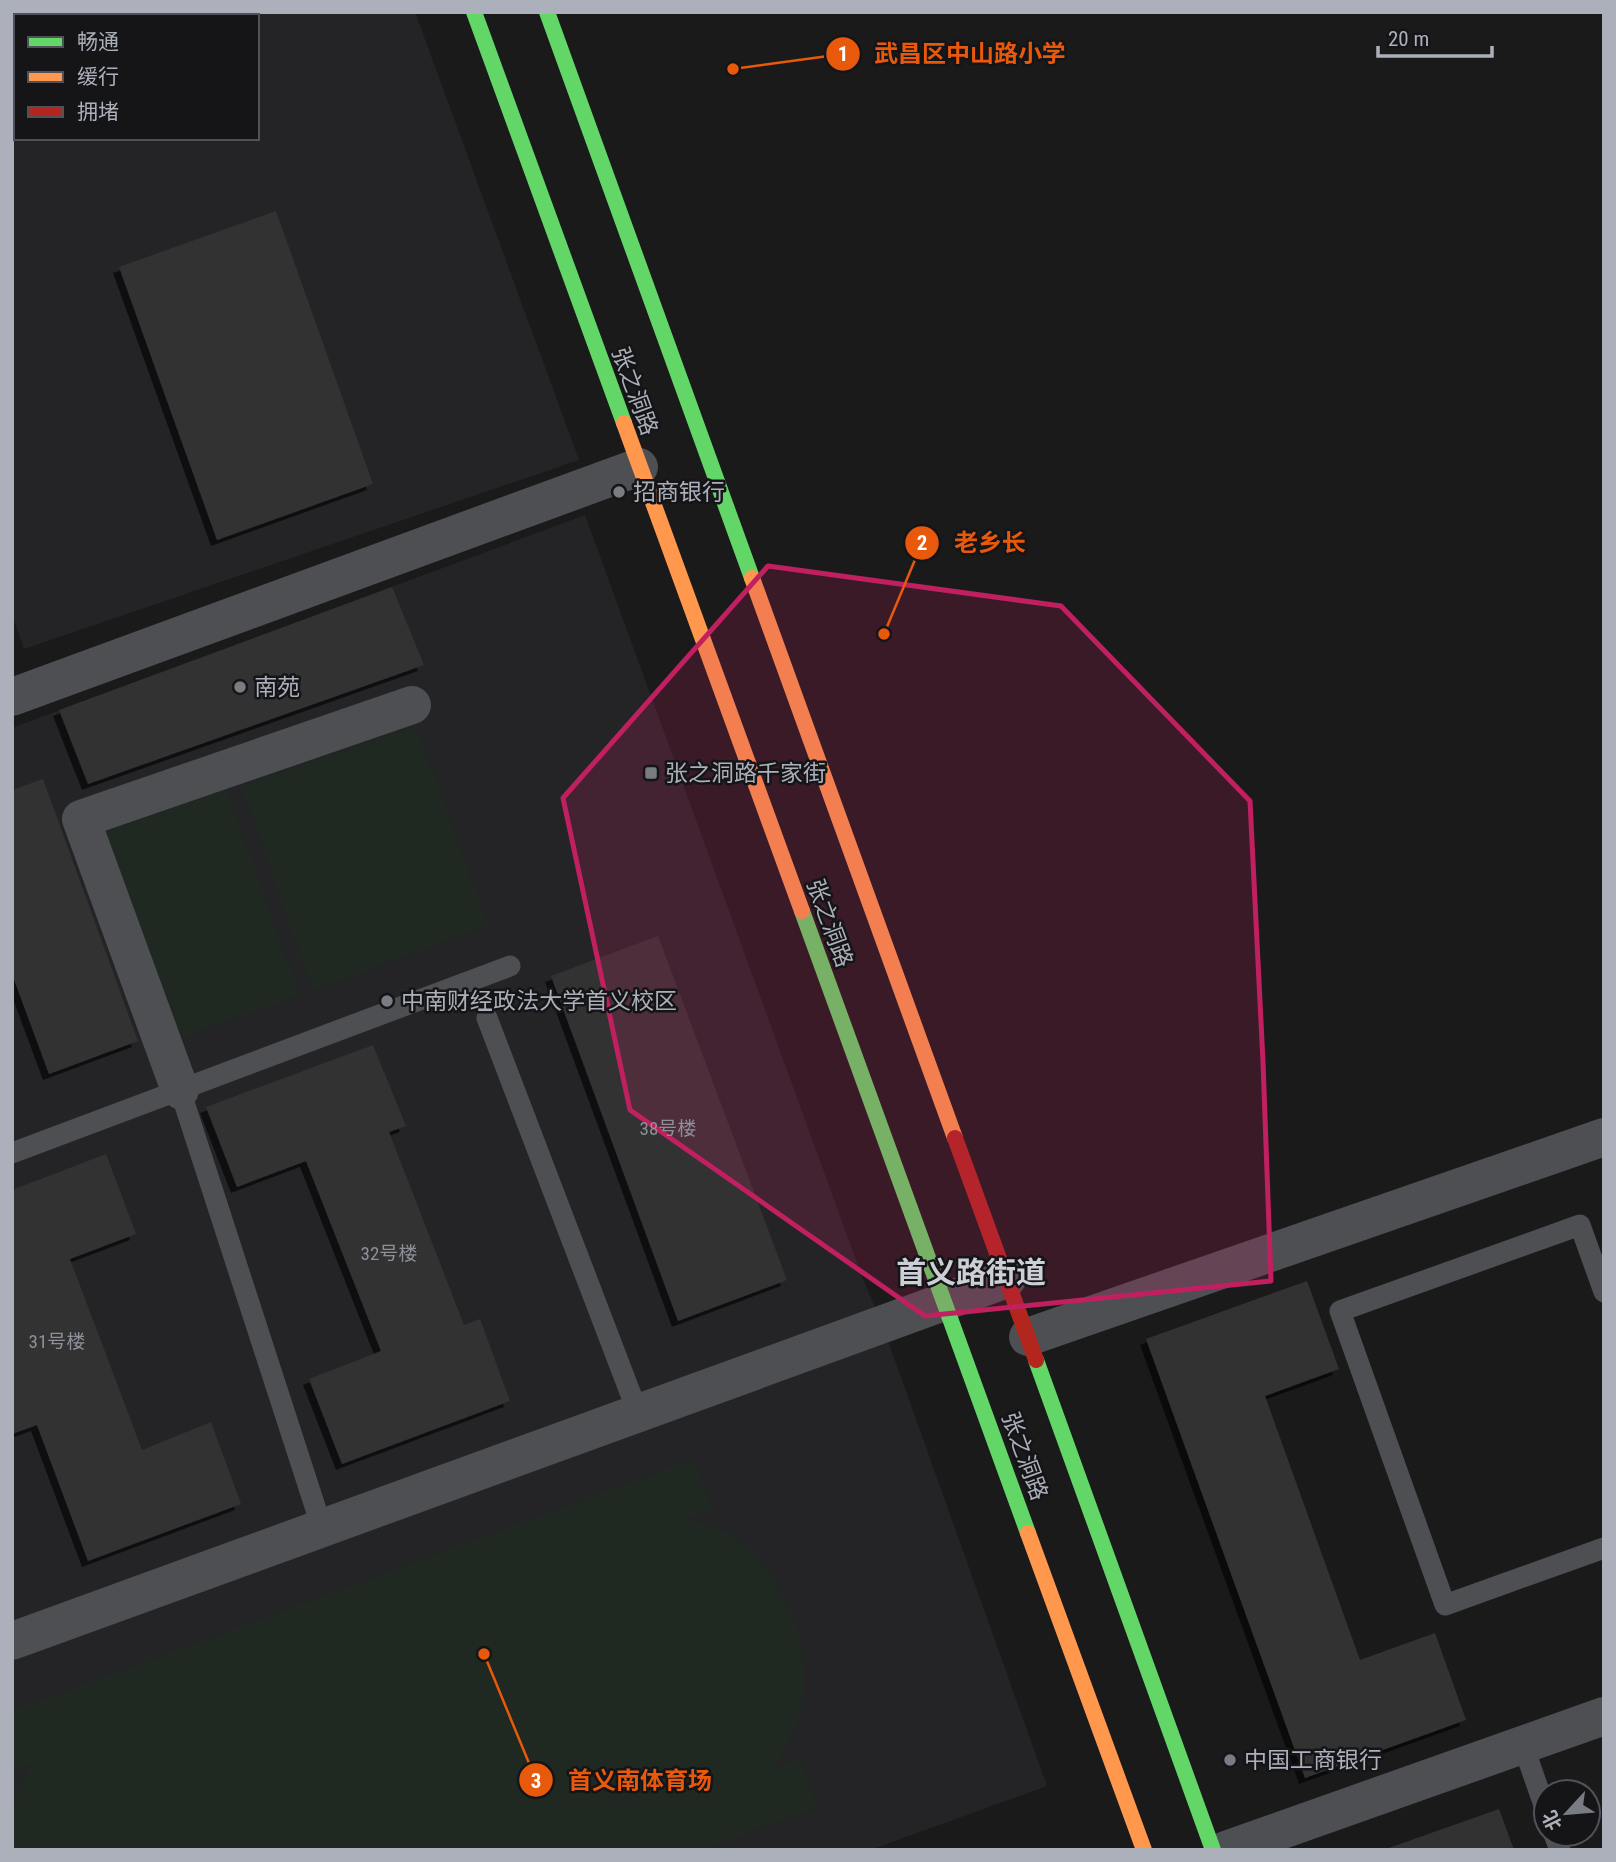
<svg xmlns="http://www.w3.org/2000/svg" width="1616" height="1862" font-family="'Roboto Condensed','Noto Sans SC',sans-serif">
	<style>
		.built { fill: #242427; fill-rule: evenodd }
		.green { fill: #202822 }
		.building { fill: #323233; filter: url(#shadow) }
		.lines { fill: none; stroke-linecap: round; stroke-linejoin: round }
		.lane { stroke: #4e4f53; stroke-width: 21 }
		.street { stroke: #4e4f53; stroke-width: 38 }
		.fast { stroke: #63d668; stroke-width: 16 }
		.slow { stroke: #ff974d; stroke-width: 16 }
		.jam { stroke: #b3261e; stroke-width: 16 }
		.marked { fill: #c12060; fill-opacity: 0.2; stroke: #c12060; stroke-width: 5; stroke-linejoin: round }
		.poi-dot { fill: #797c83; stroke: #151417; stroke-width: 2.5 }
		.labels { text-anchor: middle; stroke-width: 5; stroke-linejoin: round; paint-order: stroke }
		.number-label { font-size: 19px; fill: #8e9099 }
		.street-label { font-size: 23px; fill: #acb0bb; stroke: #151417 }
		.poi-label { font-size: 23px; fill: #acb0bb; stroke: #151417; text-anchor: start }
		.district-label { font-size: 30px; font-weight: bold; fill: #cdcfd7; stroke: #151417 }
		.leader { fill: none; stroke: #e8590c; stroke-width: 2.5 }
		.callout-dot { fill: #e8590c; stroke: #151417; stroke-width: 2.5 }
		.mark-label { font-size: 21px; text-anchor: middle; font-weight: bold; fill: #fff }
		.callout-label { font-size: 24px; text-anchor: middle; font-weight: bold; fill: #e8590c; stroke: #151417; stroke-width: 5; stroke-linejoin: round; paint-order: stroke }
	</style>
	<defs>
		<filter id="shadow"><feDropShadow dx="-6" dy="6" stdDeviation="0" flood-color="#0009"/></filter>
	</defs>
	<rect width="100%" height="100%" fill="#1a1a1b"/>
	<g class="built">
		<path d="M12,12H415L579,460L24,649L12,615ZM16,16H257V138H16Z"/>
		<path d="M585,515L861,1274L882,1324L1047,1786L870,1850H12V728Z"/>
	</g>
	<g class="green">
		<path d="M416,725L488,925L313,991L241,786Z"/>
		<path d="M226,789L300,995L178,1039L102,833Z"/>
		<path d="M693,1459L712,1508L685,1519C703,1524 719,1527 735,1538C784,1571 812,1647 802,1704C797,1728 785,1747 774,1768L800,1758L818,1807L702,1850H12L14,1804L19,1784L33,1765L12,1771V1711Z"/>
	</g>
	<g class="building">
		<path d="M34,12H210L211,16H35Z"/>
		<path d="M276,211L373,484L217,540L119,267Z"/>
		<path d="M392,587L424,665L88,784L59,710Z"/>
		<path d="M43,779L138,1041L49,1074L12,974V790Z"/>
		<path d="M658,936L787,1280L678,1321L551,976Z"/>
		<path d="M373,1045L406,1126L389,1132L464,1325L480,1319L510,1401L342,1464L309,1379L381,1351L306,1161L237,1187L206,1107Z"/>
		<path d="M106,1154L136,1234L70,1259L142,1450L211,1422L241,1504L88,1561L37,1425L12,1434V1190Z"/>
		<path d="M1307,1281L1339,1369L1265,1396L1360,1660L1435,1633L1466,1720L1305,1778L1146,1339Z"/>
		<path d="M1499,1809L1514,1850H1386V1849Z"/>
	</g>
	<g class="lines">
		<g class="lane">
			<path d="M487,1018L638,1413"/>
			<path d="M180,1090L322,1528"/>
			<path d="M12,1153L510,966"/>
			<path d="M1604,1292L1580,1225L1340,1311L1445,1605L1604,1548"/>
			<path d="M1523,1745L1546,1811"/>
			<path d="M1554,1834L1560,1850"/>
		</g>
		<g class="street">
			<path d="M12,697L639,467"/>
			<path d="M180,1090L81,819L412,705"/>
			<path d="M1028,1337L1604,1137"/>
			<path d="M12,1641L1007,1279"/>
			<path d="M1226,1850L1604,1716"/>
		</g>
		<g class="fast">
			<path d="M474,12L624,423"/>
			<path d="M547,12L752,578"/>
			<path d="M802,911L1028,1533"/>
			<path d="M1036,1360L1213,1850"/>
		</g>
		<g class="slow">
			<path d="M624,423L802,911"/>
			<path d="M752,578L955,1138"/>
			<path d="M1028,1533L1144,1850"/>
		</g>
		<path class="jam" d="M955,1138L1036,1360"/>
	</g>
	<path class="marked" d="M768,566L1061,606L1250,801L1263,1062L1271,1281L925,1316L630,1110L563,798Z"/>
	<g class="poi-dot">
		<circle cx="619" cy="492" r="7"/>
		<circle cx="240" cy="687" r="7"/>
		<rect x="644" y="766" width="14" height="14" rx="3.5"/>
		<circle cx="387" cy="1001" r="7"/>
		<circle cx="1230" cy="1760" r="7"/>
	</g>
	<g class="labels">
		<g class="number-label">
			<text x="668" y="1135">38号楼</text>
			<text x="389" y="1260">32号楼</text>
			<text x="57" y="1348">31号楼</text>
		</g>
		<g class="street-label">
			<text transform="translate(635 391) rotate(70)" y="8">张之洞路</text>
			<text transform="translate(830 923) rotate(70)" y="8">张之洞路</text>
			<text transform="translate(1025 1456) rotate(70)" y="8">张之洞路</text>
		</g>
		<g class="poi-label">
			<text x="633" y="500">招商银行</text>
			<text x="254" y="695">南苑</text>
			<text x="665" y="781">张之洞路千家街</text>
			<text x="401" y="1009">中南财经政法大学首义校区</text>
			<text x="1244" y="1768">中国工商银行</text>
		</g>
		<g class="district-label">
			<text x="971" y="1283">首义路街道</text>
		</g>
	</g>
	<path class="leader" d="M733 69L843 54M884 634L922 543M484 1654L536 1780"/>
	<g class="callout-dot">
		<circle cx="733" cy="69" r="7"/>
		<circle cx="884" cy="634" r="7"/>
		<circle cx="484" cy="1654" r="7"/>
		<circle cx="843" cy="54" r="18"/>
		<circle cx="922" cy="543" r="18"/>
		<circle cx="536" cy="1780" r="18"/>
	</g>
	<g class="mark-label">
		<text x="843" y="61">1</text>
		<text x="922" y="550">2</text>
		<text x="536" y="1788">3</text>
	</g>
	<g class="callout-label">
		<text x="970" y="62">武昌区中山路小学</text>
		<text x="990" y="551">老乡长</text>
		<text x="640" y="1789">首义南体育场</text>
	</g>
	<rect width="1616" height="1862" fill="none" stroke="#acb0bb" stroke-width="28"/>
	<rect x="14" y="14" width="245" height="126" fill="#151417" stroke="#515259" stroke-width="2"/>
	<rect x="28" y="37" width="35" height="10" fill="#63d668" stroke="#515259" stroke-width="2"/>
	<text x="77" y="49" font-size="21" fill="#acb0bb">畅通</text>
	<rect x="28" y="72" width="35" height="10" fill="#ff974d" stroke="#515259" stroke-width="2"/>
	<text x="77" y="84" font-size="21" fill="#acb0bb">缓行</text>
	<rect x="28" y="107" width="35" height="10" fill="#b3261e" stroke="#515259" stroke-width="2"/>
	<text x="77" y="119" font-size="21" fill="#acb0bb">拥堵</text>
	<g transform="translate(1567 1813) rotate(244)"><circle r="33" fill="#151417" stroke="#515259" stroke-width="2"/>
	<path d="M0-5L12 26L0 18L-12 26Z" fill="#797c83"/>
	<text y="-10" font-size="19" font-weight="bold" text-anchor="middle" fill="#acb0bb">北</text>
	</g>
	<path d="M1378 46v10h114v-10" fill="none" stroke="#acb0bb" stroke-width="3.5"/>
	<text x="1388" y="46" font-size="21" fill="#acb0bb" stroke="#151417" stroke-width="5" paint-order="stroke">20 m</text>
</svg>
